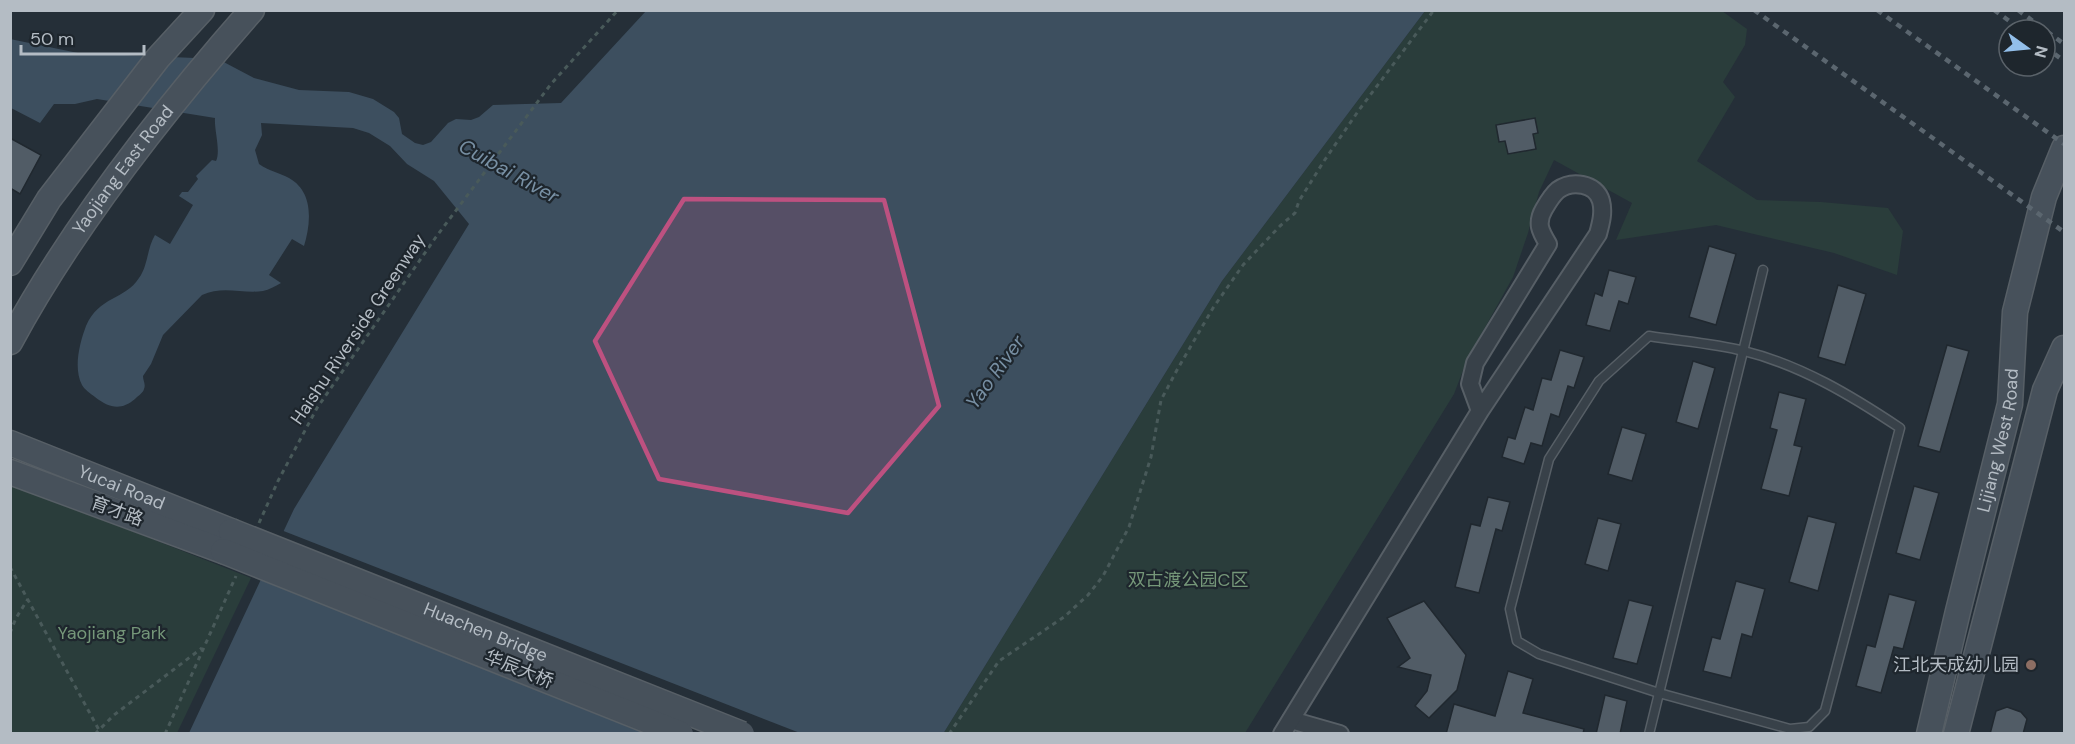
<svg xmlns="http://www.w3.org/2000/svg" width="2075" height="744" font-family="'DM Sans','Noto Sans SC',sans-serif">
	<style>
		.green { fill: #2a3d3b }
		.water { fill: #3d4f5f }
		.pier { fill: #252f38 }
		.building { fill: #515c66; stroke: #20282f; stroke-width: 1.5 }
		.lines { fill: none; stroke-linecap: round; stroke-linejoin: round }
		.service-casing { stroke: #575f66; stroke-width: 11 }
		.minor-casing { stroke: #575f66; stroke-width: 20 }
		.secondary-casing { stroke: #575f66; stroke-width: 27 }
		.path { stroke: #495a5a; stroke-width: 3; stroke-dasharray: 4.5 4.5; stroke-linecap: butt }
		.service { stroke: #384149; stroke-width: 8 }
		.minor { stroke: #384149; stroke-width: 16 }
		.secondary { stroke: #47515b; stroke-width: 24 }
		.rail { stroke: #5b666f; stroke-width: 4.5; stroke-dasharray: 6 6; stroke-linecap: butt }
		.secondary-bridge-casing { stroke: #575f66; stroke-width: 27; stroke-linecap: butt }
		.secondary-bridge { stroke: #47515b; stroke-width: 24 }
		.marked { fill: #bd5180; fill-opacity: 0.2; stroke: #bd5180; stroke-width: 4.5; stroke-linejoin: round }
		.education-dot { fill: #8d6e63; stroke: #1e262d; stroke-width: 2 }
		.labels { text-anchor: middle; stroke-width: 4.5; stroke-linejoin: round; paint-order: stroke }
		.street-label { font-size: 18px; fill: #b4bcc4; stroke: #1e262d }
		.park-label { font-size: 18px; fill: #759779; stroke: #1e262d }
		.poi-label { font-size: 18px; fill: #b4bcc4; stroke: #1e262d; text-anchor: end }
		.water-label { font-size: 20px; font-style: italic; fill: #7890a4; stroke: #1e262d }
	</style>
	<rect width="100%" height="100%" fill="#252f38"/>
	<g class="green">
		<path d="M1425,11H1722L1747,29L1745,45L1723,82L1735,97L1697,161L1757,200L1821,202L1888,208L1903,231L1897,275L1834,253L1716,225L1616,240L1632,203L1554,160L1539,192L1528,233L1513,277L1467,360L1454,394L1245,733L943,734L1222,281Z"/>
		<path d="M10,483L251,578L177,733H11Z"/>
	</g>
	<path class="water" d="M646,11H1425L1222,281L943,734L189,733L294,509L469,224L434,181L407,164L390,146L369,133L353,128L261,123L262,135L255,150L259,164C269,171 280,173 289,178C314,192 311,223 304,246L292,239L269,275L281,283C275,286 269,290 263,291C242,294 223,285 202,295L163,335L151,364L143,376C143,381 146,384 144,389C143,393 139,395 135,399C121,411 109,408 95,397C91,394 84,389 82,385C73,368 80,342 86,326C99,296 125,300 139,278C148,266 147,248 155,235L170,244L193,205L179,196L182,192H188L198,179L196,176L212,160L216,161C221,151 214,130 215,118L97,99L75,104H54L40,123L11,108L10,39L78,53L218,59L254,78L299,90L349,92L373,99L394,112L399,118L402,134L415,143L423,145L431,142L448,123L456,119L471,120L479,117L493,105L561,103Z"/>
	<path class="pier" d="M281,530L800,733H651L258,579Z"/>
	<g class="building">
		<path d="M1535,118L1538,133L1533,134L1536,149L1508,154L1505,141L1499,142L1496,125Z"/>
		<path d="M10,138L41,155L20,194L10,188Z"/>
		<path d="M1709,246L1736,254L1716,325L1689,317Z"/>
		<path d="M1609,270L1636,277L1628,304L1619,301L1610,331L1586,325L1595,293L1602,296Z"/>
		<path d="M1838,285L1866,294L1845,365L1818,357Z"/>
		<path d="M1947,345L1969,351L1940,452L1918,446Z"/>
		<path d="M1560,350L1584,357L1574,388L1568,386L1559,417L1551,414L1542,446L1531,443L1524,464L1502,457L1508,437L1515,439L1525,407L1533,410L1542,378L1551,380Z"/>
		<path d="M1693,361L1715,368L1698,429L1676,422Z"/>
		<path d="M1779,392L1806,399L1794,445L1802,447L1789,496L1761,489L1777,430L1770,428Z"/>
		<path d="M1622,427L1646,434L1632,481L1608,474Z"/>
		<path d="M1914,486L1939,493L1920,560L1896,553Z"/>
		<path d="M1488,497L1510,502L1502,531L1496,529L1479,593L1455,587L1471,524L1480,526Z"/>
		<path d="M1808,516L1836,523L1818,591L1789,582Z"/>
		<path d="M1598,518L1621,524L1608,571L1585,564Z"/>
		<path d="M1736,581L1765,589L1752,637L1742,634L1731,678L1703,671L1712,637L1720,639Z"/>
		<path d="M1889,594L1916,601L1903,649L1894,647L1881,693L1856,686L1867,645L1875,647Z"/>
		<path d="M1629,600L1653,606L1637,664L1613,658Z"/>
		<path d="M1424,601L1466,655L1457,690L1429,718L1415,706L1427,691L1431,675L1398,667L1410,658L1387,618Z"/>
		<path d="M1508,671L1533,679L1523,713L1584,729L1583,734H1446L1454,704L1495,716Z"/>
		<path d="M1605,695L1627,701L1620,734H1596Z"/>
		<path d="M2007,707L2021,712L2027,719L2023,734H1990L1996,711Z"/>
	</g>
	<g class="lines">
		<defs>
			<g id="service">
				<path d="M1649,336C1680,341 1713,343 1744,351C1801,365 1852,396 1900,428L1825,711L1809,727L1790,729L1659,693L1539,654L1517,641L1510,609L1549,459L1599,381Z"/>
				<path d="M1649,734L1763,270"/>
			</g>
			<g id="minor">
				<path d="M1291,720L1340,734"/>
				<path d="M1282,734L1480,411L1598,234C1601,223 1604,212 1601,201C1596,183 1572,180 1558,190C1552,195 1548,202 1544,209C1541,214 1539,221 1540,227C1541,232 1545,239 1548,244L1475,363L1470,384L1480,411"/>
			</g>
			<g id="secondary">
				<path d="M10,263L49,199L158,58L202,10"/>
				<path id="s1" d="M10,342C73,225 164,110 252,10"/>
				<path id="s2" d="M10,443L231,531"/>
				<path d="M10,472L223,551"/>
				<path id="s3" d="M1929,734L1958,611L2010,404L2015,312L2044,197L2064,148"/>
				<path d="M1956,734L2045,390L2064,348"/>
			</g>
		</defs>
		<use href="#service" class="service-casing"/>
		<use href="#minor" class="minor-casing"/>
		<use href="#secondary" class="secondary-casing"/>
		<g class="path">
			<path d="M259,523L278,481L317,408L436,237L551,84L618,10"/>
			<path d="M10,567L99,730"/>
			<path d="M10,633L16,618L28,599"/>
			<path d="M95,734L114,715L202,648"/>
			<path d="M165,734L236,576"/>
			<path d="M949,734L999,661L1064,617L1088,595L1103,576L1129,527L1151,457L1161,400L1177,370L1213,308L1243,265L1280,226L1295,213L1299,201L1324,161L1359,110L1434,10"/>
		</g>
		<use href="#service" class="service"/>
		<use href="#minor" class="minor"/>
		<use href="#secondary" class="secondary"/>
		<g class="rail">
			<path d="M1754,10L2064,232"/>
			<path d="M1877,10L2064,144"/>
			<path d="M1994,10L2022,30"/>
			<path d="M2018,10L2064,44"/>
			<path d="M2045,47L2064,61"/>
		</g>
		<defs>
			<g id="secondary-bridge">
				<path id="s4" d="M231,531L742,734"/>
				<path d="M223,551L681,734"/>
			</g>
		</defs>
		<use href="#secondary-bridge" class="secondary-bridge-casing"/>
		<use href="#secondary-bridge" class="secondary-bridge"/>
	</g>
	<path class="marked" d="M684,199L884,200L939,406L848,513L659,479L595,341Z"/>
	<circle class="education-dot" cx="2031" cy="665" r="6"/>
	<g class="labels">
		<g class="street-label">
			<text dy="6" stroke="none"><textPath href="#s1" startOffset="206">Yaojiang East Road</textPath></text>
			<text transform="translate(358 329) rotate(-56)" y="6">Haishu Riverside Greenway</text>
			<text dy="6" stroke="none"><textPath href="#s3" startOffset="302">Lijiang West Road</textPath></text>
			<text dy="6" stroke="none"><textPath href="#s2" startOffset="120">Yucai Road</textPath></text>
			<text transform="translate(117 511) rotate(20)" y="6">育才路</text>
			<text dy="6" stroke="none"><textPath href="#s4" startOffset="274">Huachen Bridge</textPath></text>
			<text transform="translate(519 669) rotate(22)" y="6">华辰大桥</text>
		</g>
		<g class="park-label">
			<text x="1188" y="586">双古渡公园C区</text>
			<text x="112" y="639">Yaojiang Park</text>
		</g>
		<g class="poi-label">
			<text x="2019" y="671">江北天成幼儿园</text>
		</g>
		<g class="water-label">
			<text transform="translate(509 171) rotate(29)" y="7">Cuibai River</text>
			<text transform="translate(995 372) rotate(-54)" y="7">Yao River</text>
		</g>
	</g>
	<rect width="2075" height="744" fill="none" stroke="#b4bcc4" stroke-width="24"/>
	<g transform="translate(2027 48) rotate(105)"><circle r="28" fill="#1e262d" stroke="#5a6269" stroke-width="1.5"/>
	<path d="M0-4.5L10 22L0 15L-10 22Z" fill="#93bfea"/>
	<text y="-9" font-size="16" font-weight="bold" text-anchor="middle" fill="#b4bcc4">N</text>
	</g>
	<path d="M21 45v9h123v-9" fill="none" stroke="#b4bcc4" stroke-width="3"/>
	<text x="30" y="45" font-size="18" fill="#b4bcc4" stroke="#1e262d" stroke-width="4.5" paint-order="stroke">50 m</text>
</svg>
